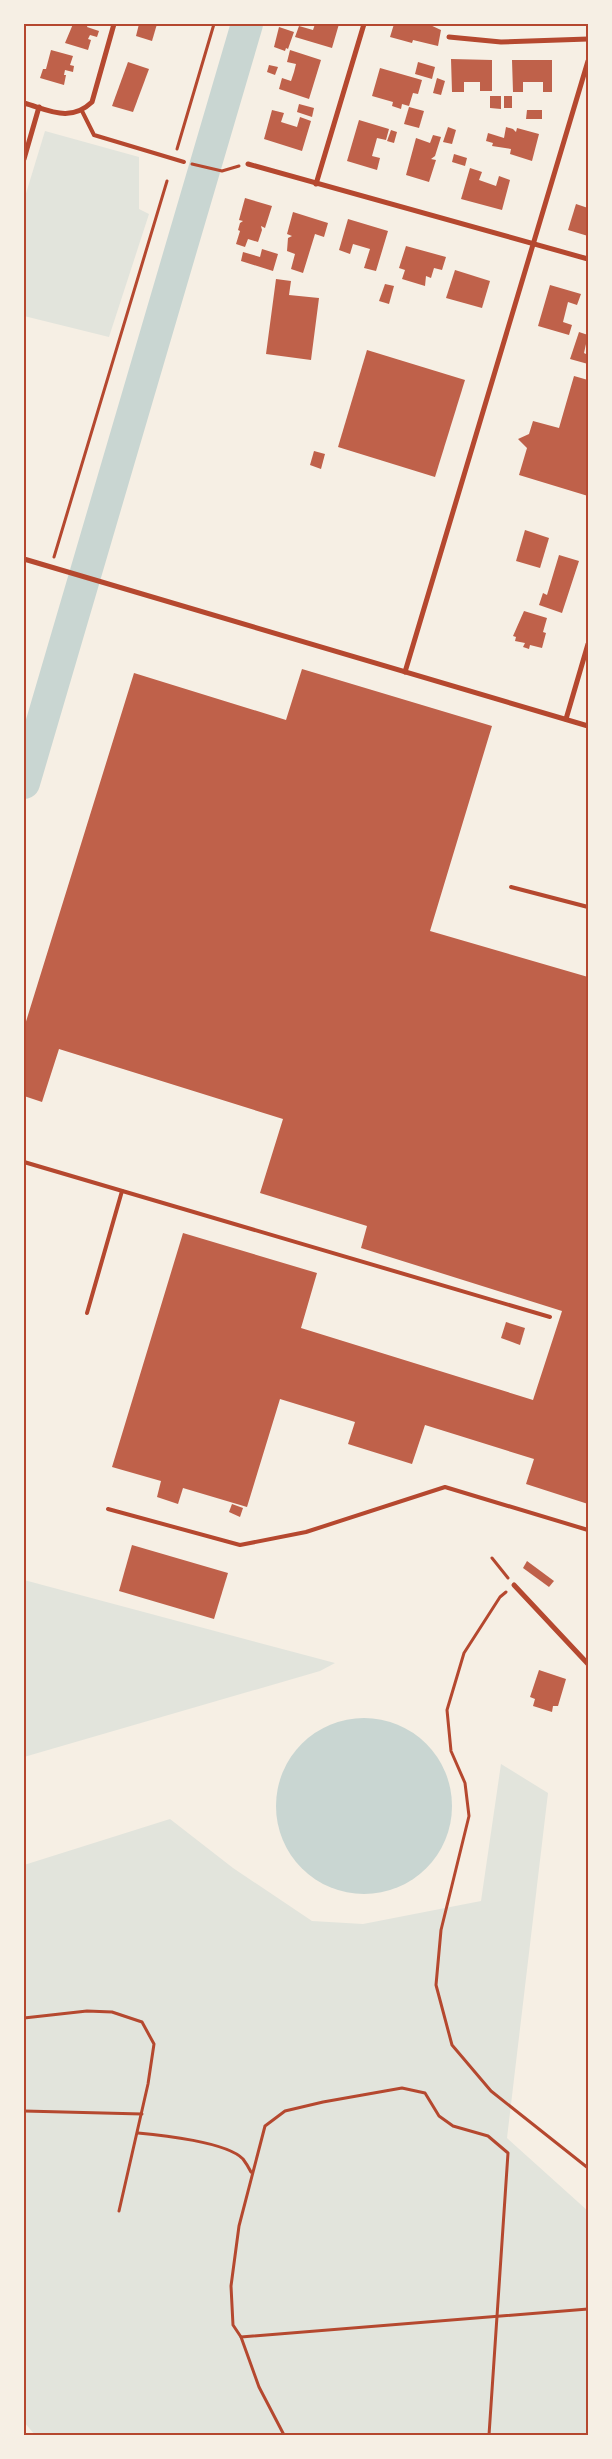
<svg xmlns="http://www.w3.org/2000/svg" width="612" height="2459" font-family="Poppins,sans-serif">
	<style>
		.green { fill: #e2e4dc }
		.water { fill: #c9d6d2 }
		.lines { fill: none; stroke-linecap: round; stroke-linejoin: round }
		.river { stroke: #c9d6d2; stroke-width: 32 }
		.building { fill: #bf614a }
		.path { stroke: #b5482f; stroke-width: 3 }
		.service { stroke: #b5482f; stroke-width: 4 }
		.minor { stroke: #b5482f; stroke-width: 5 }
		.neatline { fill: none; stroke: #b5482f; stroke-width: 2 }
	</style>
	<rect width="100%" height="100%" fill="#f6efe4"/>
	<g class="green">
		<path d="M45,131L139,157V209L149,214L109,337L24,316V200Z"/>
		<path d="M24,1580L335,1663L320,1671L24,1757Z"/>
		<path d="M501,1764L548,1793L507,2138L588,2211V2435H35L24,2422V1865L170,1819L233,1868L312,1921L363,1924L481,1901Z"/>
	</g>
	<circle class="water" cx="364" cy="1806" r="88"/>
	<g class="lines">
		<path class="river" d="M24,783L247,24"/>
	</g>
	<g class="building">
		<path d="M73,24H88L87,27L99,31L97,37L90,35L88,39L91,40L88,50L65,43Z"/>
		<path d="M139,24H157L152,41L136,36Z"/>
		<path d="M315,24H339L332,48L295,37L299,26L313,30Z"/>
		<path d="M394,24H428L441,30L438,46L413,40L412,43L390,37Z"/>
		<path d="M279,27L294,32L288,49L286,48L285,51L274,47Z"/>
		<path d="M51,50L73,56L70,65L74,66L73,72L65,70L64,75H66L64,85L40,78L43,69H46Z"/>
		<path d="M290,50L321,60L309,99L279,89L282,78L291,81L294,72L296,64L287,62Z"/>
		<path d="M451,59L492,60V91H480V82H464V92H452Z"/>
		<path d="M512,60H552V92H543V82H523V92H513Z"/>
		<path d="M128,62L149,69L133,112L112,106Z"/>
		<path d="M418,62L435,67L432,79L415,74Z"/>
		<path d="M269,65L278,67L275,75L267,72Z"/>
		<path d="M380,68L422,80L418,94L413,93L409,106L402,104L401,109L392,106L393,102L372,96Z"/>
		<path d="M437,78L445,81L441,95L433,93Z"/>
		<path d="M490,96H501V109L490,108Z"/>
		<rect x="504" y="96" width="8" height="12"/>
		<path d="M299,104L314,108L312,117L297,112Z"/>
		<path d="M409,107L424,111L419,128L404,124Z"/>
		<path d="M272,110L284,113L281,122L297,127L300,117L311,121L302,151L264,139Z"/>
		<path d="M527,110H542V119H526Z"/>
		<path d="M359,120L389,129L386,140L377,138L372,156L380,158L377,170L347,161Z"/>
		<path d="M448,127L456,130L452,144L443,142Z"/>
		<path d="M506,127L513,129L516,132L517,128L539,134L532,161L510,154L511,149L492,146L493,143L486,141L488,133L504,138Z"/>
		<path d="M391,130L397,132L394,143L387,141Z"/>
		<path d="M433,135L441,137L435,156L431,159L436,160L429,182L406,175L416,138L430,143Z"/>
		<path d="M454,154L467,158L465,166L452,162Z"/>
		<path d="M470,168L482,172L479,180L496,186L499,176L510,180L502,210L461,199Z"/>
		<path d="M245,198L272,206L265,228L261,226L262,230L258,242L248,239L245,247L236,244L240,231L238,230L240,223L243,221L239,220Z"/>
		<path d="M576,204L588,208V236L568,230Z"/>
		<path d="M293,212L328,223L324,237L315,234L303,273L291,269L295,254L287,251L288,238L292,236L287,234Z"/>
		<path d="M348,219L388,231L376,271L364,268L370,249L353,244L350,254L339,250Z"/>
		<path d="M406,246L446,257L442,270L434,268L431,278L426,276L425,286L402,279L405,270L399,268Z"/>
		<path d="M262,249L278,254L273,271L241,261L243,252L260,257Z"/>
		<path d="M455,270L490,281L482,308L446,298Z"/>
		<path d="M276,279L291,281L289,295L319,298L311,360L266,354Z"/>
		<path d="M385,284L394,286L389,304L379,301Z"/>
		<path d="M550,285L581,294L577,305L568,302L563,322L572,325L569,335L538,326Z"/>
		<path d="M579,332L588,335L584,353L588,355V364L570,359Z"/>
		<path d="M367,350L465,380L435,477L338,447Z"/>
		<path d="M574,376L588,380V496L519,475L527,448L518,439L529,434L533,421L559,428Z"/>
		<path d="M314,451L325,454L321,469L310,465Z"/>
		<path d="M525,530L549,538L540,568L516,561Z"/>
		<path d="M559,555L579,561L562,613L539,605L543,593L547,595Z"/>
		<path d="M524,611L547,618L543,632L546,633L542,648L530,645L529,649L523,647L525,643L515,641L516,637L513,636Z"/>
		<path d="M302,669L492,726L430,931L588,977V1504L526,1484L534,1459L425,1425L412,1464L348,1444L355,1422L280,1399L247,1507L183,1488L178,1504L157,1497L161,1481L112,1467L183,1233L317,1273L301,1328L533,1400L562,1311L361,1248L367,1226L260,1193L283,1119L59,1049L42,1102L24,1096V1028L134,673L286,720Z"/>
		<path d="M506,1322L525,1328L520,1345L501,1338Z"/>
		<path d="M232,1504L243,1508L240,1517L229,1512Z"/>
		<path d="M132,1545L228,1573L214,1619L119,1591Z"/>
		<path d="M527,1561L554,1581L549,1587L523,1568Z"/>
		<path d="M539,1670L566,1679L558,1706H553L552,1712L533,1706L535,1699L530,1697Z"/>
	</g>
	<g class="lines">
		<g class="path">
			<path d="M177,149L214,24"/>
			<path d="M192,164L222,171L239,166"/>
			<path d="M54,557L167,181"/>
			<path d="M492,1558L508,1578"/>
			<path d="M506,1592L500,1597L464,1653L447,1710L451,1751L465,1783L469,1816L441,1930L436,1985L452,2045L491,2091L588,2168"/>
			<path d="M24,2018L87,2011L112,2012L142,2022L154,2044L148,2084L119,2211"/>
			<path d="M24,2111L142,2114"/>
			<path d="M138,2133C161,2135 227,2142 243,2159C246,2163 249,2168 251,2172"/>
			<path d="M241,2337L588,2309"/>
			<path d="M284,2435L259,2387L241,2337L233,2325L231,2286L239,2226L265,2126L285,2111L323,2102L402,2088L425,2093L439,2116L453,2126L488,2136L508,2153L489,2435"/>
		</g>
		<g class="service">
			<path d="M82,111L94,135L184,162"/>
			<path d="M511,887L588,907"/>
			<path d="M24,1162L550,1317"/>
			<path d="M87,1313L122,1191"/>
			<path d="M108,1509L240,1545L306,1532L445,1487L588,1530"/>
		</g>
		<g class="minor">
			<path d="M449,37L501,42L588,39"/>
			<path d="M24,103C49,110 70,123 92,102L114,24"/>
			<path d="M24,159L39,107"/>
			<path d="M248,164L588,259"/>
			<path d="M316,184L364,24"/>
			<path d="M24,559L588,726"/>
			<path d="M405,672L588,61"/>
			<path d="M566,719L588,644"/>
			<path d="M514,1585L588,1664"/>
		</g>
	</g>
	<rect width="612" height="2459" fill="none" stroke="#f6efe4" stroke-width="50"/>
	<rect x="25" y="25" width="562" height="2409" class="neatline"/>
</svg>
